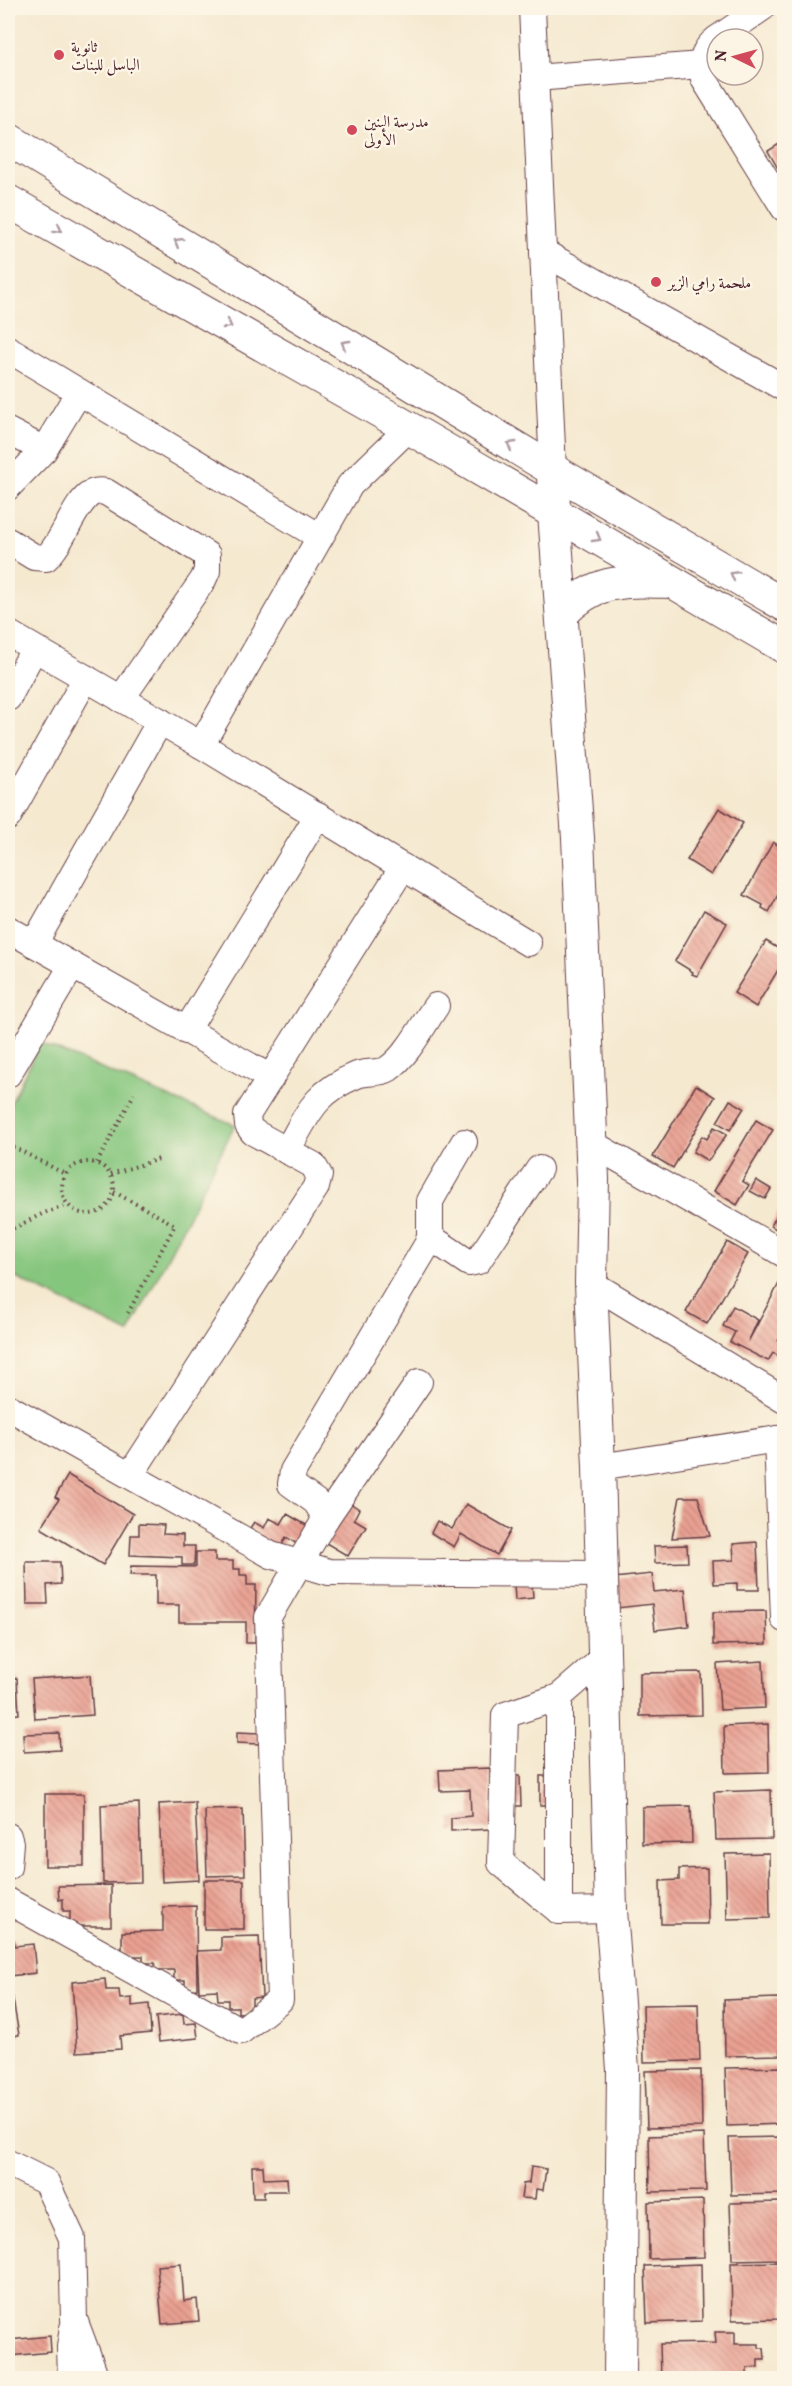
<svg xmlns="http://www.w3.org/2000/svg" width="792" height="2386" font-family="Vollkorn,Amiri,serif">
	<style>
		.green { fill: #85c67d; stroke: #687254; stroke-width: 1.5 }
		.building { fill: url(#building-back-hatch) }
		.lines { fill: none; stroke-linecap: round; stroke-linejoin: round }
		.minor-casing { stroke: #643d44; stroke-width: 28 }
		.major-casing { stroke: #643d44; stroke-width: 34 }
		.path { stroke: #643d44; stroke-width: 4; stroke-dasharray: 1.5 4.5; stroke-linecap: butt }
		.minor { stroke: #fff; stroke-width: 26 }
		.major { stroke: #fff; stroke-width: 32 }
		.oneway { stroke: #ae9aa0 }
		.poi-dot { fill: #d1495b; stroke: #fcf5e5; stroke-width: 2 }
		.labels { text-anchor: middle; stroke-width: 5; stroke-linejoin: round; paint-order: stroke }
		.poi-label { font-size: 16px; fill: #4a1f2b; stroke: #fcf5e5; text-anchor: start }
	</style>
	<defs>
		<pattern id="building-back-hatch" width="6" height="6" patternUnits="userSpaceOnUse" patternTransform="scale(1.5)"><rect width="6" height="6" fill="#eaa193"/><path d="M-1 5l2 2M0 0l6 6M5-1l2 2" fill="none" stroke="#c08378"/></pattern>
	</defs>
	<rect width="100%" height="100%" fill="#fcf5e5"/>
	<filter id="ink" filterUnits="userSpaceOnUse"><feTurbulence type="fractalNoise" baseFrequency=".0167" numOctaves="2"/><feDisplacementMap in="SourceGraphic" scale="12" xChannelSelector="R" yChannelSelector="G"/><feConvolveMatrix kernelMatrix="1 2 1 2 8 2 1 2 1" color-interpolation-filters="sRGB"/></filter>
	<filter id="wash" filterUnits="userSpaceOnUse"><feTurbulence type="fractalNoise" baseFrequency=".008" numOctaves="4" result="noise"/><feDisplacementMap in="SourceGraphic" scale="24" xChannelSelector="R" yChannelSelector="G"/><feGaussianBlur stdDeviation="1.35" result="paint"/><feColorMatrix in="noise" values="0 0 0 0 0 0 0 0 0 0 0 0 0 0 0 0 0 1.4 0 .05"/><feComposite in="paint" operator="in"/></filter>
	<g filter="url(#wash)">
		<rect width="100%" height="100%" fill="#f5e9d0"/>
		<path class="green" d="M40,1043L235,1125L129,1333L8,1274V1109Z"/>
		<g id="blocks">
			<g class="building">
				<path d="M784,141V179L768,151Z"/>
				<path d="M719,808L743,823L711,875L687,860Z"/>
				<path d="M773,842L784,849V883L769,912L762,908L763,905L744,895Z"/>
				<path d="M704,910L727,923L697,976L692,974L693,972L675,961Z"/>
				<path d="M766,941L784,952V960L756,1007L734,993Z"/>
				<path d="M696,1085L715,1097L673,1168L653,1156Z"/>
				<path d="M730,1100L744,1108L730,1130L717,1122Z"/>
				<path d="M756,1120L773,1130L742,1181L749,1185L737,1205L714,1191Z"/>
				<path d="M714,1127L727,1134L708,1161L693,1152L702,1136L707,1139Z"/>
				<path d="M756,1180L771,1189L765,1199L750,1191Z"/>
				<path d="M784,1202V1234L771,1226Z"/>
				<path d="M727,1242L748,1254L707,1324L686,1312Z"/>
				<path d="M784,1274V1330L778,1341L784,1345V1349L780,1357L773,1353L768,1361L730,1342L735,1332L723,1326L733,1306L758,1320L748,1342Z"/>
				<path d="M68,1475L133,1514L103,1565L41,1528L59,1499L55,1497Z"/>
				<path d="M680,1497H698L710,1536L672,1538Z"/>
				<path d="M350,1503L359,1509L354,1519L366,1526L348,1556L326,1543Z"/>
				<path d="M466,1504L511,1530L497,1555L461,1534L454,1547L431,1533L437,1521L452,1529Z"/>
				<path d="M287,1514L308,1526L297,1544L286,1537L280,1549L258,1537L260,1534L250,1528L254,1522L264,1528L269,1518L281,1524Z"/>
				<path d="M139,1524L164,1525L163,1534L183,1535V1546H195L194,1565H182V1557L130,1555L131,1535H139Z"/>
				<path d="M757,1542L759,1590H737V1583L714,1584L713,1561L734,1560L733,1544Z"/>
				<path d="M687,1545L688,1562L655,1563L654,1546Z"/>
				<path d="M196,1552H215V1561H233V1569H240V1575H247V1585H256L255,1643H246V1622H179V1605H156V1575H130L131,1566L196,1567Z"/>
				<path d="M26,1562H60L61,1584L47,1585L48,1604H27Z"/>
				<path d="M652,1574L654,1592L685,1589L689,1626L655,1630L652,1604L617,1608L614,1578Z"/>
				<path d="M532,1583L533,1598L515,1600L514,1584Z"/>
				<path d="M766,1611L767,1644L713,1645V1612Z"/>
				<path d="M763,1661L765,1708L720,1710L717,1664Z"/>
				<path d="M701,1672L702,1715L640,1716V1673Z"/>
				<path d="M90,1675L93,1715L35,1719L32,1679Z"/>
				<path d="M17,1678L19,1714L8,1715V1679Z"/>
				<path d="M768,1724L769,1772L725,1773L724,1726Z"/>
				<path d="M237,1732L259,1733V1744L237,1743Z"/>
				<path d="M59,1733L60,1750L24,1752L23,1734Z"/>
				<path d="M490,1768L492,1829L451,1831V1818L471,1816L470,1790L440,1791L439,1770Z"/>
				<path d="M507,1776H520L521,1806H508Z"/>
				<rect x="540" y="1776" width="12" height="29"/>
				<path d="M771,1790L772,1839L716,1840L714,1792Z"/>
				<rect x="45" y="1794" width="39" height="72"/>
				<path d="M195,1802L199,1880L162,1882L159,1804Z"/>
				<path d="M139,1803L141,1882L103,1883L101,1805Z"/>
				<path d="M691,1806L692,1843L642,1844V1807Z"/>
				<path d="M243,1809L245,1875L207,1876L205,1810Z"/>
				<path d="M769,1853L770,1918L727,1919L725,1854Z"/>
				<path d="M707,1868L708,1924H661L660,1881L679,1880V1869Z"/>
				<rect x="204" y="1880" width="40" height="49"/>
				<path d="M111,1885V1926H70V1911H63V1899L59,1900L58,1886Z"/>
				<path d="M196,1906L197,1989L185,1990V1980H174V1970H155V1963H143V1956H122V1932L163,1931V1907Z"/>
				<path d="M259,1936L262,1997L252,1998V2012L238,2013V2007H228V2000H218L217,1990L199,1991L197,1951L221,1950V1937Z"/>
				<path d="M14,1940L15,1946L33,1944L36,1973L9,1976L19,2035L8,2037V1941Z"/>
				<path d="M105,1979L106,1990H119L120,1999L132,1998V2006L149,2004L151,2033L120,2036L121,2049L77,2052L72,1982Z"/>
				<path d="M779,1998L781,2055L725,2056L724,2000Z"/>
				<path d="M698,2004L700,2061L644,2062L643,2005Z"/>
				<path d="M183,2014L184,2024L196,2023L198,2038L159,2042L156,2017Z"/>
				<path d="M781,2067L782,2124L727,2126L725,2068Z"/>
				<path d="M701,2070L702,2127L647,2128L645,2071Z"/>
				<path d="M704,2134L706,2191L650,2192L649,2136Z"/>
				<path d="M784,2137V2194L731,2195L729,2138Z"/>
				<path d="M252,2166H263L264,2179L287,2178L288,2191H264V2198H253Z"/>
				<path d="M531,2167L546,2169L543,2190L536,2189L535,2199L521,2198L523,2184L529,2183Z"/>
				<path d="M703,2200L704,2257L649,2259L648,2202Z"/>
				<path d="M784,2202V2259L732,2260L730,2203Z"/>
				<path d="M784,2262V2319L732,2320L731,2263Z"/>
				<path d="M181,2264L184,2301L197,2299L199,2321L162,2324L157,2266Z"/>
				<path d="M701,2264L702,2321L647,2323L645,2266Z"/>
				<path d="M715,2332H735V2344H759V2348H764L765,2359H758V2367L747,2368V2378H661L660,2344L716,2343Z"/>
				<path d="M50,2336L51,2352L10,2356L9,2340Z"/>
			</g>
		</g>
	</g>
	<g filter="url(#ink)">
		<use href="#blocks" fill-opacity="0" stroke="#643d44" stroke-width="1.5"/>
		<g class="lines">
			<defs>
				<g id="minor">
					<path d="M532,8L553,470"/>
					<path d="M717,39C702,50 701,62 704,79L784,208"/>
					<path d="M717,39L762,8"/>
					<path d="M535,78L701,65"/>
					<path d="M543,252L784,388"/>
					<path d="M8,349L320,537"/>
					<path d="M8,431L44,450"/>
					<path d="M8,487L44,450L79,392"/>
					<path d="M8,541L34,557L46,558C64,542 74,503 92,493C96,491 101,491 106,492L207,555V571L203,580L121,699"/>
					<path d="M8,633L201,745L528,943"/>
					<path d="M8,698L34,649"/>
					<path d="M201,745L350,485L409,428"/>
					<path d="M8,817L86,678"/>
					<path d="M8,929L271,1078"/>
					<path d="M34,944L160,721"/>
					<path d="M186,1031L318,815"/>
					<path d="M8,1074L72,966"/>
					<path d="M591,1143L784,1254"/>
					<path d="M287,1151C308,1113 315,1092 357,1075C367,1071 380,1074 388,1069C408,1055 422,1026 436,1006"/>
					<path d="M430,1237L469,1263L478,1261L539,1169"/>
					<path d="M591,1283L784,1400"/>
					<path d="M8,1407L271,1555L329,1572L602,1574"/>
					<path d="M777,1439L784,1619"/>
					<path d="M599,1467L784,1438"/>
					<path d="M131,1474L316,1187L319,1175L313,1165L253,1132L248,1125L247,1115L403,867"/>
					<path d="M326,1518L316,1502L291,1484L293,1471L427,1245L430,1237V1201L464,1142"/>
					<path d="M604,1658L559,1697V1911L611,1910"/>
					<path d="M8,1836L10,1843L8,1867"/>
					<path d="M8,1901L241,2031L280,2000L268,1617L326,1518L419,1382"/>
					<path d="M559,1911L501,1863L505,1715L559,1697"/>
					<path d="M8,2163L46,2182L72,2238L74,2319L96,2378"/>
					<path d="M71,2378L70,2347L73,2328"/>
				</g>
				<g id="major">
					<path d="M8,139L553,470L784,605"/>
					<path d="M8,201L409,428L784,647"/>
					<path d="M553,470L554,513L578,838L593,1179L591,1283L599,1467L611,1910L623,2069L620,2378"/>
					<path d="M562,614C596,578 624,581 671,582"/>
				</g>
			</defs>
			<use href="#minor" class="minor-casing"/>
			<use href="#major" class="major-casing"/>
			<g class="path">
				<path d="M8,1144L65,1174"/>
				<circle cx="88" cy="1188" r="26"/>
				<path d="M97,1163L134,1094"/>
				<path d="M111,1174L159,1159"/>
				<path d="M114,1192L175,1225L128,1313"/>
				<path d="M8,1231L44,1213L68,1205"/>
			</g>
			<use href="#minor" class="minor"/>
			<use href="#major" class="major"/>
		</g>
		<defs><path id="oneway-chevron" d="M-2-3.5L2.5 0L-2 3.5" fill="none" stroke-width="1.6" stroke-linecap="round" stroke-linejoin="round" transform="scale(1.5)"/></defs>
		<g class="oneway">
			<use href="#oneway-chevron" transform="translate(58 229) rotate(29)"/>
			<use href="#oneway-chevron" transform="translate(178 242) rotate(-149)"/>
			<use href="#oneway-chevron" transform="translate(228 325) rotate(29)"/>
			<use href="#oneway-chevron" transform="translate(345 344) rotate(-149)"/>
			<use href="#oneway-chevron" transform="translate(511 445) rotate(-149)"/>
			<use href="#oneway-chevron" transform="translate(597 538) rotate(30)"/>
			<use href="#oneway-chevron" transform="translate(734 575) rotate(-150)"/>
		</g>
	</g>
	<g class="poi-dot">
		<circle cx="59" cy="55" r="6"/>
		<circle cx="352" cy="130" r="6"/>
		<circle cx="656" cy="282" r="6"/>
	</g>
	<g class="labels">
		<g class="poi-label">
			<text x="71" y="52">ثانوية<tspan x="71" dy="18">الباسل للبنات</tspan></text>
			<text x="364" y="127">مدرسة البنين<tspan x="364" dy="18">الأولى</tspan></text>
			<text x="668" y="288">ملحمة رامي الزير</text>
		</g>
	</g>
	<rect width="792" height="2386" fill="none" stroke="#fcf5e5" stroke-width="30"/>
	<g transform="translate(735 57) rotate(275)"><circle r="28" fill="#fcf5e5" stroke="#b59f9b" stroke-width="1.5"/>
	<path d="M0-4.5L10 22L0 15L-10 22Z" fill="#d1495b"/>
	<text y="-9" font-size="16" font-weight="bold" text-anchor="middle" fill="#4a1f2b">N</text>
	</g>
</svg>
